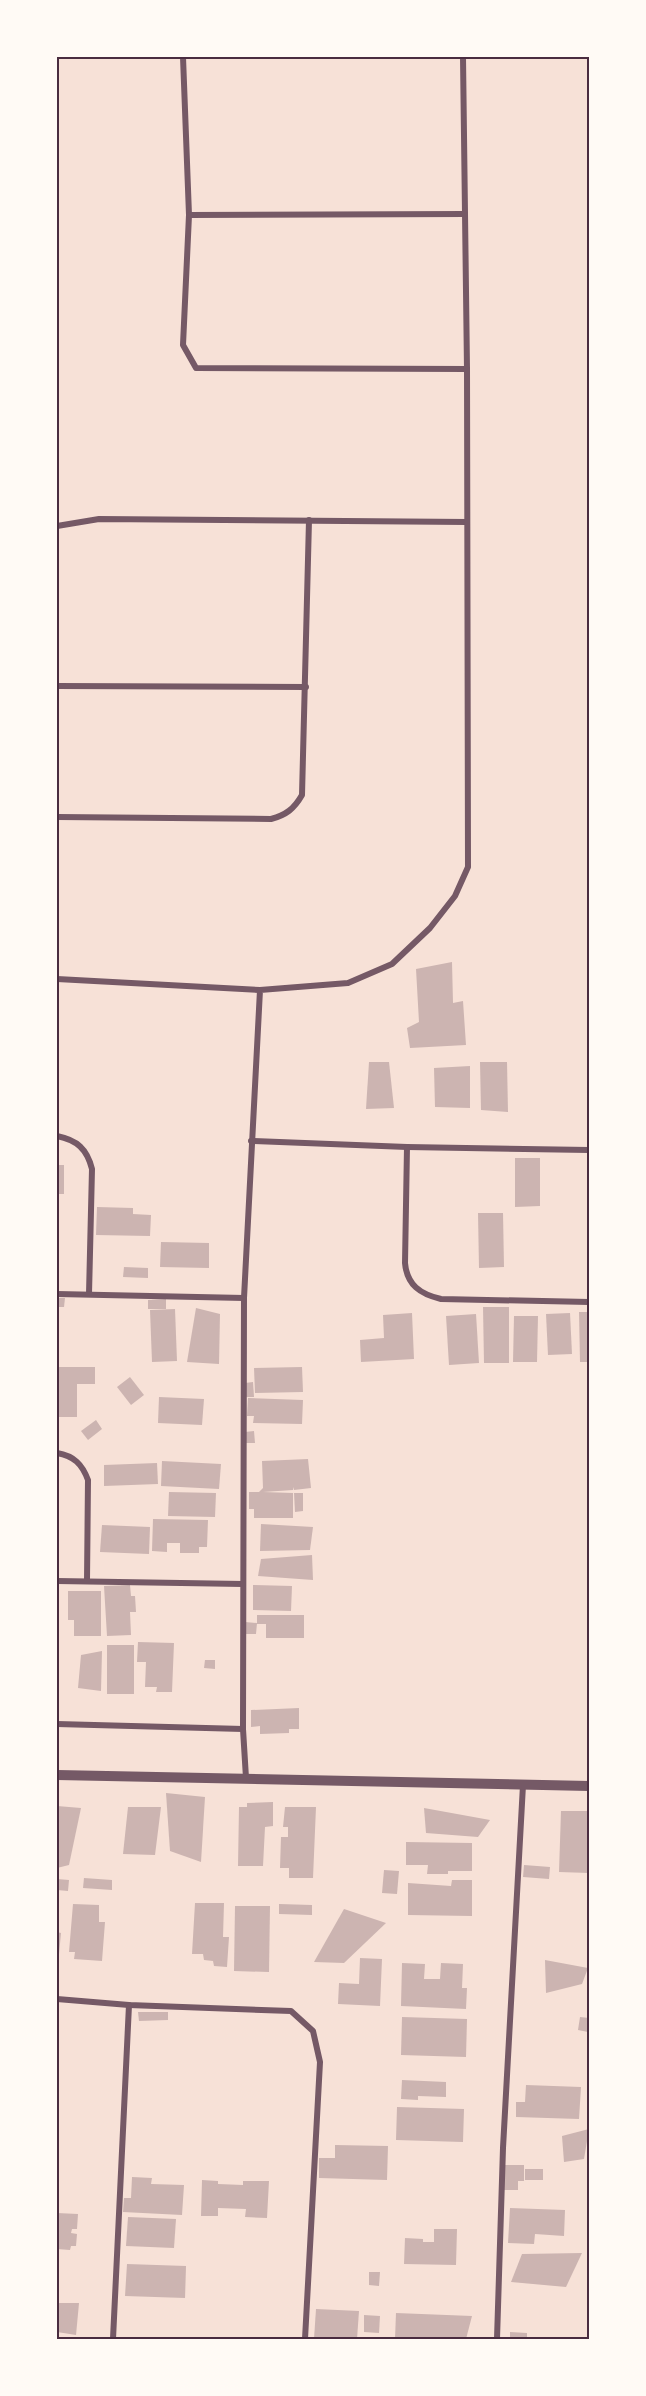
<svg xmlns="http://www.w3.org/2000/svg" width="646" height="2396" font-family="'Work Sans',sans-serif">
	<style>
		.building { fill: #ccb4b1 }
		.lines { fill: none; stroke-linecap: round; stroke-linejoin: round }
		.minor { stroke: #755966; stroke-width: 6 }
		.tertiary { stroke: #755966; stroke-width: 10 }
		.neatline { fill: none; stroke: #4a2c40; stroke-width: 2 }
	</style>
	<rect width="100%" height="100%" fill="#f7e1d7"/>
	<g class="building">
		<path d="M452,962L453,1003L463,1001L466,1045L410,1048L407,1028L419,1022L416,969Z"/>
		<path d="M369,1062H389L394,1108L366,1109Z"/>
		<path d="M480,1062H507L508,1112L481,1110Z"/>
		<path d="M470,1066V1108L435,1107L434,1068Z"/>
		<path d="M515,1158H540V1206L515,1207Z"/>
		<rect x="57" y="1165" width="7" height="29"/>
		<path d="M97,1207L133,1208V1214L151,1215L150,1236L96,1235Z"/>
		<path d="M478,1213H503L504,1267L479,1268Z"/>
		<path d="M161,1242L209,1243V1268L160,1267Z"/>
		<path d="M124,1267L148,1268V1278L123,1277Z"/>
		<path d="M57,1298H65L64,1307H57Z"/>
		<path d="M166,1299V1309H148V1300Z"/>
		<path d="M483,1307H509V1363H484Z"/>
		<path d="M196,1308L220,1314L219,1364L187,1362Z"/>
		<path d="M175,1309L177,1361L152,1362L150,1310Z"/>
		<path d="M579,1312H589V1362H580Z"/>
		<path d="M412,1313L414,1359L361,1362L360,1340L384,1338L383,1315Z"/>
		<path d="M570,1313L572,1354L548,1355L546,1314Z"/>
		<path d="M476,1314L479,1363L449,1365L446,1316Z"/>
		<path d="M514,1316H538L537,1362H513Z"/>
		<path d="M57,1367H95V1384H77V1417H58Z"/>
		<path d="M302,1367L303,1392L255,1393L254,1368Z"/>
		<path d="M130,1377L144,1395L131,1405L117,1387Z"/>
		<path d="M253,1382L254,1397H245V1383Z"/>
		<path d="M159,1397L204,1399L202,1425L158,1423Z"/>
		<path d="M248,1398L303,1400L302,1424L253,1423L254,1416H247Z"/>
		<path d="M96,1420L102,1429L88,1440L81,1431Z"/>
		<path d="M254,1431L255,1443H246L245,1432Z"/>
		<path d="M308,1459L311,1488L294,1490L293,1487V1490L263,1492L293,1493V1518H254V1509H249V1492H259L263,1488L262,1461Z"/>
		<path d="M162,1461L221,1464L219,1489L161,1486Z"/>
		<path d="M157,1463L158,1484L104,1486V1465Z"/>
		<path d="M169,1492L216,1493L215,1517L168,1516Z"/>
		<path d="M294,1493H303V1511L295,1512Z"/>
		<path d="M153,1519L208,1520L207,1547H199V1553H180V1543H167V1552L152,1551Z"/>
		<path d="M261,1524L313,1527L310,1550L260,1551Z"/>
		<path d="M102,1525L150,1527L149,1554L100,1552Z"/>
		<path d="M312,1555L313,1580L258,1576L261,1559Z"/>
		<path d="M130,1585L131,1596H135L136,1612H130L131,1635L107,1636L104,1586Z"/>
		<path d="M253,1585L292,1586L291,1611L253,1610Z"/>
		<path d="M68,1591H101V1636H74V1620H68Z"/>
		<path d="M257,1615H304V1638H266V1624H257Z"/>
		<path d="M245,1622L257,1623L256,1634H244Z"/>
		<path d="M138,1642L174,1643L172,1692H156L157,1687H145L146,1662H137Z"/>
		<rect x="107" y="1645" width="27" height="49"/>
		<path d="M102,1651L101,1691L78,1688L81,1655Z"/>
		<path d="M205,1660H215V1669L204,1668Z"/>
		<path d="M299,1708V1729H289V1733L260,1734V1726L251,1727V1710Z"/>
		<path d="M166,1793L205,1797L201,1862L170,1851Z"/>
		<path d="M273,1802V1826L265,1827L263,1866H238L239,1807H247V1803Z"/>
		<path d="M57,1806L81,1808L69,1865L57,1868Z"/>
		<path d="M128,1807H161L155,1855L123,1854Z"/>
		<path d="M285,1807H316L313,1878H289V1868H280L281,1837H288V1827H283Z"/>
		<path d="M424,1808L490,1820L478,1837L426,1833Z"/>
		<path d="M561,1811H589V1873L559,1872Z"/>
		<path d="M406,1842L472,1843V1871H448V1874H427L428,1865H406Z"/>
		<path d="M524,1865L550,1867L549,1879L523,1877Z"/>
		<path d="M384,1870L399,1871L397,1894L382,1893Z"/>
		<path d="M84,1878L112,1880V1890L83,1888Z"/>
		<path d="M57,1879L69,1880L68,1891L57,1890Z"/>
		<path d="M452,1880H472V1916L408,1915V1883L451,1886Z"/>
		<path d="M195,1903H224L223,1937H229L227,1967L214,1966L213,1961L204,1960L203,1954H192Z"/>
		<path d="M73,1904L99,1905V1922H105L102,1961L74,1959L75,1952H69Z"/>
		<path d="M279,1904L312,1905V1915L279,1914Z"/>
		<path d="M235,1906H270L269,1972L234,1971Z"/>
		<path d="M344,1909L386,1923L344,1963L314,1962Z"/>
		<path d="M57,1932L61,1933L59,1954H57Z"/>
		<path d="M360,1958L382,1959L380,2006L338,2004L339,1983L359,1984Z"/>
		<path d="M545,1960L588,1968L582,1984L546,1993Z"/>
		<path d="M402,1963L425,1964L424,1979H440L441,1963L463,1964L462,1988H467L466,2009L401,2006Z"/>
		<path d="M138,2012H168V2020L139,2021Z"/>
		<path d="M402,2017L467,2019L466,2057L401,2055Z"/>
		<path d="M580,2017L589,2018L588,2032L578,2030Z"/>
		<path d="M402,2080L446,2082V2097L418,2096V2100L401,2099Z"/>
		<path d="M526,2085L581,2087L579,2119L516,2117V2102H525Z"/>
		<path d="M397,2107L464,2109L463,2142L396,2140Z"/>
		<path d="M589,2129L584,2159L564,2162L562,2136Z"/>
		<path d="M335,2145L388,2146L387,2180L319,2178V2158H335Z"/>
		<path d="M504,2165H524V2181H518V2190H504Z"/>
		<rect x="525" y="2169" width="18" height="11"/>
		<path d="M132,2177L152,2178L151,2184L184,2185L182,2215L123,2212L124,2198H131Z"/>
		<path d="M202,2180L218,2181V2184L243,2185V2181H269L267,2218L245,2217L246,2209L218,2208V2216H201Z"/>
		<path d="M510,2208L565,2210L564,2236L535,2234L534,2244L508,2243Z"/>
		<path d="M57,2213L78,2214L77,2229H72L71,2233L77,2234L76,2246H71L70,2250L57,2249Z"/>
		<path d="M128,2217L176,2219L174,2248L126,2246Z"/>
		<path d="M434,2229H457L456,2265L404,2264L405,2238L423,2239V2242H434Z"/>
		<path d="M582,2253L566,2287L511,2282L522,2254Z"/>
		<path d="M127,2264L186,2266L185,2298L125,2296Z"/>
		<path d="M369,2272H380L379,2286L369,2285Z"/>
		<path d="M57,2303H79L76,2335L57,2332Z"/>
		<path d="M316,2309L359,2311L357,2339H314Z"/>
		<path d="M396,2313L472,2316L466,2339H395Z"/>
		<path d="M364,2315L380,2316L379,2333L364,2332Z"/>
		<path d="M510,2332L527,2333V2339H510Z"/>
		<rect x="532" y="2337" width="18" height="2"/>
	</g>
	<g class="lines">
		<g class="minor">
			<path d="M183,57L189,215L183,345L196,368L467,369"/>
			<path d="M189,215L465,214"/>
			<path d="M57,526L99,519L467,522"/>
			<path d="M57,686L306,687"/>
			<path d="M57,817L271,819C286,815 294,809 302,795L309,520"/>
			<path d="M57,979L260,990"/>
			<path d="M57,1136C77,1140 87,1149 92,1169L89,1294"/>
			<path d="M251,1141L407,1147L589,1150"/>
			<path d="M407,1147L405,1263C407,1285 420,1294 441,1299L589,1302"/>
			<path d="M57,1294L244,1298"/>
			<path d="M57,1453C74,1456 82,1464 88,1480L87,1581"/>
			<path d="M57,1581L243,1584"/>
			<path d="M57,1724L243,1729"/>
			<path d="M246,1778L243,1729L244,1298L260,990L348,983L392,964L430,928L455,896L468,867L467,369L463,57"/>
			<path d="M57,1999L129,2005L291,2011L313,2031L320,2062L305,2339"/>
			<path d="M113,2339L129,2005"/>
			<path d="M497,2339L503,2148L523,1785"/>
		</g>
		<path class="tertiary" d="M57,1775L589,1786"/>
	</g>
	<rect width="646" height="2396" fill="none" stroke="#fffaf5" stroke-width="117"/>
	<rect x="58" y="58" width="530" height="2280" class="neatline"/>
</svg>
